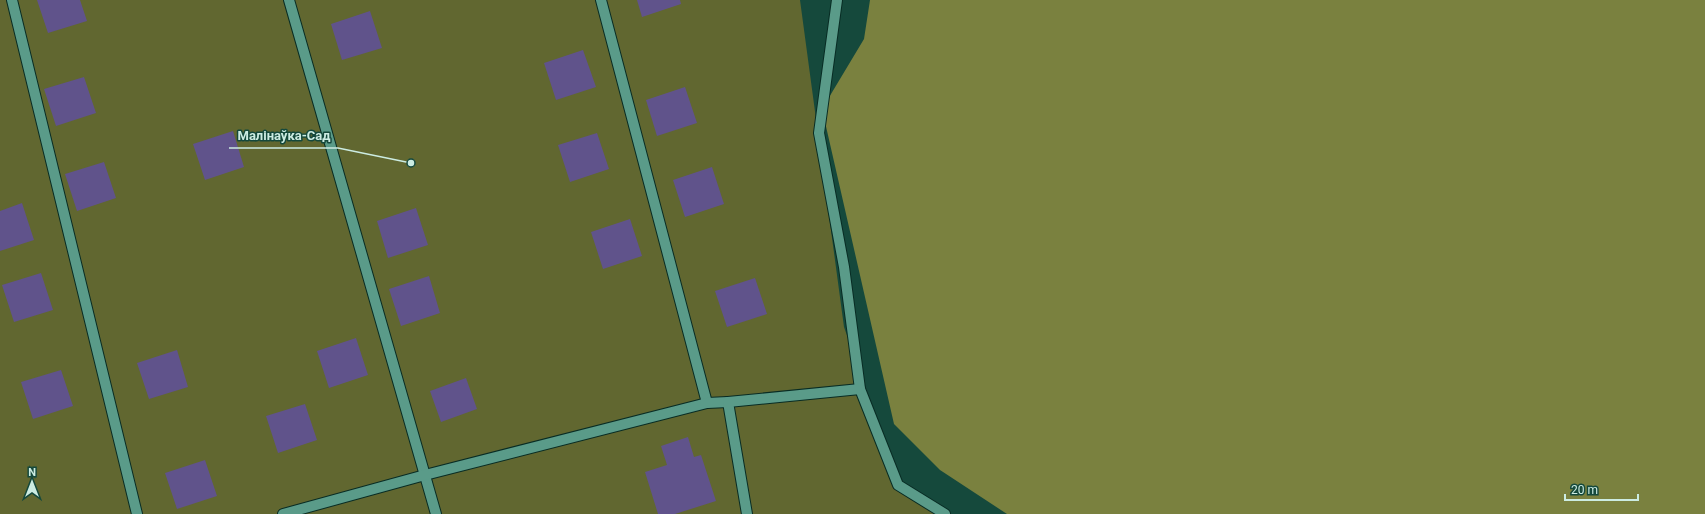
<svg xmlns="http://www.w3.org/2000/svg" width="1705" height="514" font-family="Roboto,sans-serif">
	<style>
		.green { fill: #616730 }
		.forest { fill: #7a813f }
		.building { fill: #60538b }
		.lines { fill: none; stroke-linecap: round; stroke-linejoin: round }
		.minor-casing { stroke: #082c24; stroke-width: 12 }
		.minor { stroke: #5a9b89; stroke-width: 10 }
		.leader { fill: none; stroke: #ccece2; stroke-width: 1.5 }
		.callout-dot { fill: #ccece2; stroke: #15493c; stroke-width: 1.5 }
		.callout-label { font-size: 13px; text-anchor: middle; font-weight: bold; fill: #ccece2; stroke: #15493c; stroke-width: 3; stroke-linejoin: round; paint-order: stroke }
	</style>
	<rect width="100%" height="100%" fill="#15493c"/>
	<path class="green" d="M0,0H800L844,327L902,491L940,514H0Z"/>
	<path class="forest" d="M870,0H1705V514H1007L940,470L894,424L822,109L864,39Z"/>
	<g class="building">
		<path d="M37,0H80L87,21L48,33Z"/>
		<path d="M637,0H680L681,4L642,17Z"/>
		<path d="M370,11L382,48L342,60L331,24Z"/>
		<path d="M583,50L596,87L556,100L544,63Z"/>
		<path d="M84,77L96,113L56,126L44,89Z"/>
		<path d="M685,87L697,123L657,136L646,100Z"/>
		<path d="M233,131L244,167L205,180L193,144Z"/>
		<path d="M597,133L609,169L570,182L558,145Z"/>
		<path d="M104,162L116,198L77,211L65,174Z"/>
		<path d="M712,167L724,204L685,217L673,180Z"/>
		<path d="M22,203L34,240L0,251V211Z"/>
		<path d="M416,208L428,245L388,258L377,221Z"/>
		<path d="M630,219L642,256L603,269L591,232Z"/>
		<path d="M41,273L53,310L14,322L2,285Z"/>
		<path d="M429,276L440,313L401,326L389,289Z"/>
		<path d="M755,278L767,314L727,327L715,291Z"/>
		<path d="M356,338L368,375L329,388L317,351Z"/>
		<path d="M177,350L188,387L149,399L137,363Z"/>
		<path d="M61,370L73,406L33,419L21,382Z"/>
		<path d="M466,378L477,409L441,422L430,391Z"/>
		<path d="M305,404L317,440L278,453L266,416Z"/>
		<path d="M688,437L694,457L701,455L716,501L675,514H658L645,472L667,465L661,446Z"/>
		<path d="M205,460L217,496L177,509L165,473Z"/>
	</g>
	<g class="lines">
		<defs>
			<g id="minor">
				<path d="M12,0L137,514"/>
				<path d="M289,0L436,514"/>
				<path d="M601,0L707,403"/>
				<path d="M837,0L819,133L844,267L860,389L898,485L945,514"/>
				<path d="M283,514L425,475L707,403L728,402"/>
				<path d="M747,514L728,402L860,389"/>
			</g>
		</defs>
		<use href="#minor" class="minor-casing"/>
		<use href="#minor" class="minor"/>
	</g>
	<path class="leader" d="M411 163L338 148H229"/>
	<circle class="callout-dot" cx="411" cy="163" r="4"/>
	<g class="callout-label">
		<text x="284" y="140">Малінаўка-Сад</text>
	</g>
	<g transform="translate(32 482)" stroke="#15493c" stroke-width="3" paint-order="stroke">
	<path d="M0-3L7 15L0 10L-7 15Z" fill="#ccece2"/>
	<text y="-6" font-size="11" font-weight="bold" text-anchor="middle" fill="#ccece2">N</text>
	</g>
	<path d="M1565 494v6h73v-6" fill="none" stroke="#ccece2" stroke-width="2"/>
	<text x="1571" y="494" font-size="12" fill="#ccece2" stroke="#15493c" stroke-width="3" paint-order="stroke">20 m</text>
</svg>
